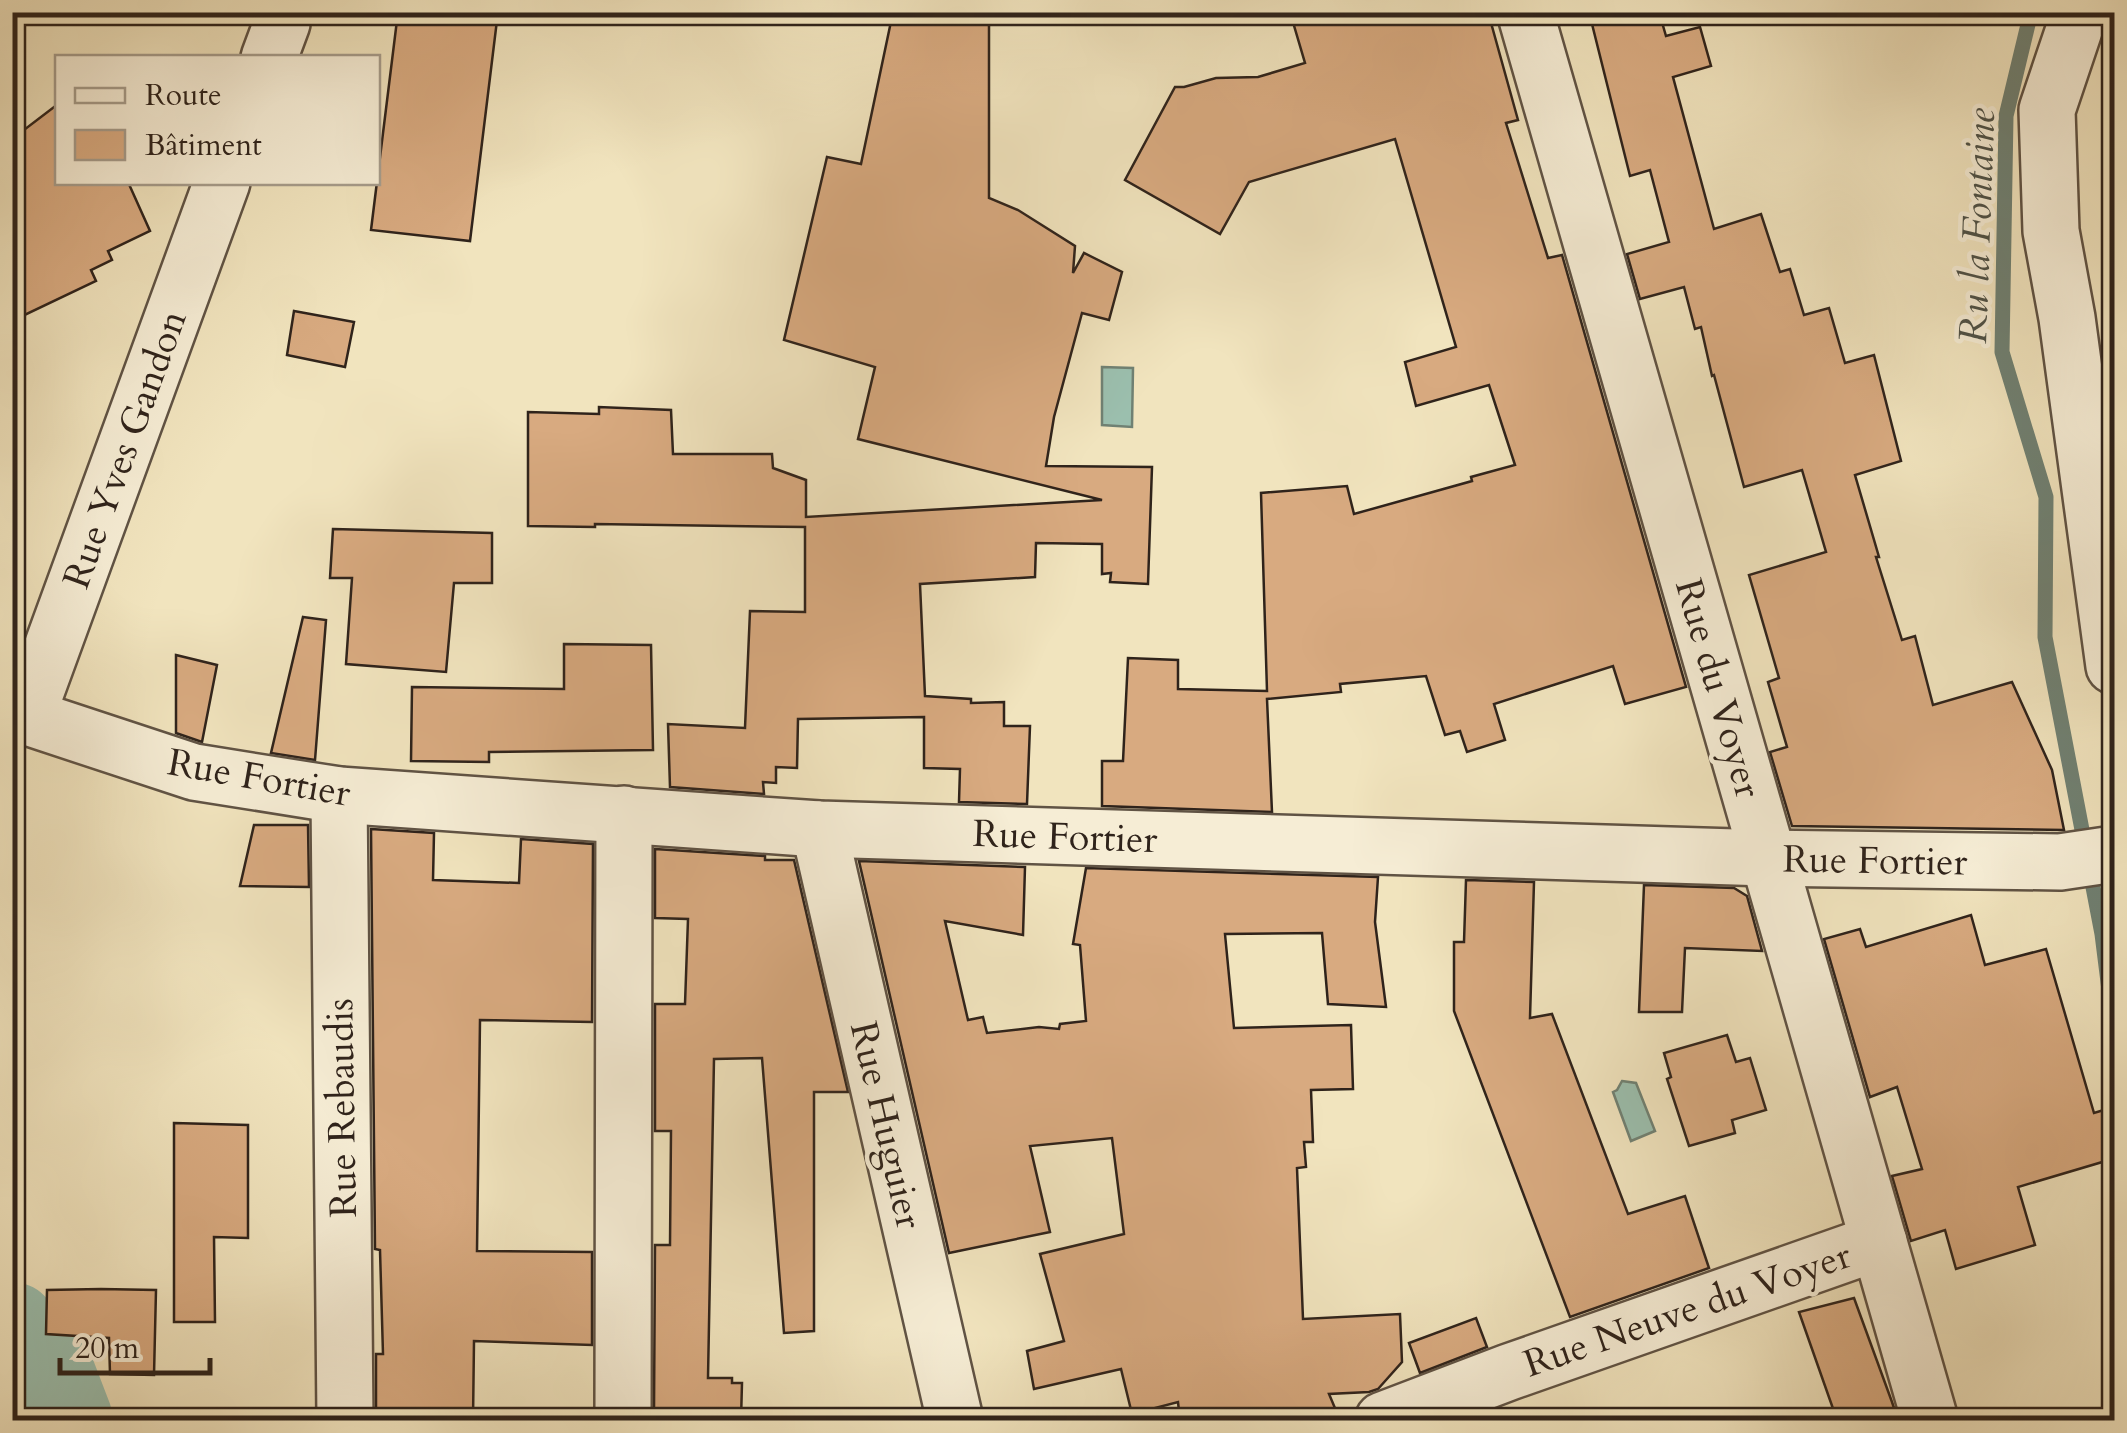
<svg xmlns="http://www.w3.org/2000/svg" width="2127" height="1433" font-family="Cardo,serif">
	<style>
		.water { fill: #9bbfae; stroke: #708173; stroke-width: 2.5 }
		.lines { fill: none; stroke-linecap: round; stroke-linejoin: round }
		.stream { stroke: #708173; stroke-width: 15 }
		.river { stroke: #9bbfae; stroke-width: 90 }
		.building { fill: #d8aa80; stroke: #2f231b; stroke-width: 2.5 }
		.minor-casing { stroke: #605344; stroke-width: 60 }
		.minor { stroke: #f6edd5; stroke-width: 55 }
		.labels { text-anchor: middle; stroke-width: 9; stroke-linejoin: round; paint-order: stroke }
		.street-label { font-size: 38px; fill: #2f231b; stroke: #f6edd5 }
		.water-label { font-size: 40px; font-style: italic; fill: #4f5247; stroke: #f6edd5 }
	</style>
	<rect width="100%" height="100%" fill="#f1e4be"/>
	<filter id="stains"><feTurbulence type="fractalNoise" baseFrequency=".002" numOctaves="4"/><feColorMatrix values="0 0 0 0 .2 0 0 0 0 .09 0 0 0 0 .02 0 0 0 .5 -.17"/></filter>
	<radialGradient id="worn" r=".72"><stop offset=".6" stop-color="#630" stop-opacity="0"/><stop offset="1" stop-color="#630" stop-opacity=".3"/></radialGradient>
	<g class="water">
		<path d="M1102,367L1133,368L1132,427L1102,425Z"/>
		<path d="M1622,1081L1636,1083L1655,1131L1631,1141L1613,1092L1617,1090Z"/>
	</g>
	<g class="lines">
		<path class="stream" d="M2031,12L2006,116L2002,352L2046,497L2045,637L2102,934L2114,1030"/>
		<path class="river" d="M12,1327L50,1373L68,1420"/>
	</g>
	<g class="building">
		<path d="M398,12H498L470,241L371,230Z"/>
		<path d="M893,12H989V198L1018,210L1075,246L1073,273L1084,253L1122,272L1109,320L1082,313L1054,417L1046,466L1152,467L1148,584L1110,582L1111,573L1102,574V544L1036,543L1035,577L920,584L925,696L971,699V703L1004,702V726H1030L1027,804L959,802L960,769L924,768V717L798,719L797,768L776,767V783L763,782L764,794L670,787L668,724L745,728L750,611L805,612V527L595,524V527L528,526V412L599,414V407L671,410L673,454H772L773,468L806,480V517L1102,500L858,439L875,367L784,340L827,157L861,164Z"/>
		<path d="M1290,12H1488L1518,120L1506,123L1548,258L1562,255L1686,687L1625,704L1613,666L1494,704L1505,740L1467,752L1460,731L1445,735L1426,676L1340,684L1341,692L1267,699L1272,812L1102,806V761H1123L1128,658L1178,660V689L1267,691L1261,493L1347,486L1354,514L1472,481L1471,477L1515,465L1489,385L1416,406L1405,362L1456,347L1395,139L1249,182L1220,234L1125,180L1175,87H1184L1216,78L1258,77L1305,63Z"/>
		<path d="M1589,12H1659L1666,36L1700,27L1711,66L1673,77L1714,229L1761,214L1780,272L1790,269L1804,315L1829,308L1845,363L1874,355L1901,461L1855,475L1879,557H1876L1902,640L1915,636L1933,705L2012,682L2052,770L2064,830L1792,826L1770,752L1787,747L1768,682L1779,678L1749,575L1826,552L1802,470L1744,487L1714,375L1712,376L1701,327L1695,329L1684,287L1640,299L1627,254L1669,242L1650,170L1630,176Z"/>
		<path d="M58,104V182H128L150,231L108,251L112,260L91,270L96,281L12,321V139Z"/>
		<path d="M294,311L354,322L345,367L287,355Z"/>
		<path d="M333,529L492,533V583H454L446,672L346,664L352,578H330Z"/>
		<path d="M303,617L326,620L315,760L271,753Z"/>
		<path d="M564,644L651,645L653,750L489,752V762L411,761L412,687L564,689Z"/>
		<path d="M176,655L217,665L202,742L176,733Z"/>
		<path d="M254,825H308L309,887L240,886Z"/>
		<path d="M371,829L434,833L433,880L519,883L521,839L593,844L592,1022L480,1020L477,1251L592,1252V1345L474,1341L473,1420H376V1354H383L380,1250L375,1249Z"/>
		<path d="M655,849L765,856V860H794L848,1092H814V1331L784,1333L762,1058L714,1059L708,1378H732V1383H742L741,1420H666L667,1412H654L655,1245H670L671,1131H655V1004H685L688,919L655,918Z"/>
		<path d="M859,861L1025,867L1023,935L945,921L968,1020L983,1017L987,1033L1039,1027L1059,1029L1060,1024L1086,1021L1080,945L1073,944L1086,868L1378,877L1375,922L1386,1007L1328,1004L1322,933L1225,934L1234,1028L1351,1025L1353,1089L1311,1090L1313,1142H1304L1306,1167L1297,1168L1303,1319L1400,1314L1402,1362L1378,1389L1369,1392L1329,1394L1340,1420H1180L1178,1402L1132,1414L1121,1369L1034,1389L1027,1351L1064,1341L1040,1254L1124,1234L1112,1138L1030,1146L1050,1232L949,1253Z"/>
		<path d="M1466,880L1534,882L1530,1018L1552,1014L1628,1214L1685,1196L1709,1268L1570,1317L1454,1011V942H1464Z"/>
		<path d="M1644,885L1734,888L1747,896L1762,951L1685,948L1682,1012H1639Z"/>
		<path d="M1971,915L1985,965L2046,949L2094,1113L2104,1110L2109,1160L2018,1187L2035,1245L1956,1269L1945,1230L1911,1241L1892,1176L1922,1169L1897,1087L1870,1097L1824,939L1860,929L1866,947Z"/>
		<path d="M1727,1035L1736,1062L1750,1058L1766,1110L1732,1120L1735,1133L1689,1146L1667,1079L1671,1077L1664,1053Z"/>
		<path d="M174,1123L248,1125V1238L214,1237L215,1322H174Z"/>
		<path d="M101,1289L156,1290L154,1375L110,1374L109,1338L46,1334L47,1290Z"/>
		<path d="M1854,1298L1892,1402L1898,1420H1837L1799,1312Z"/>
		<path d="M1476,1318L1487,1347L1420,1373L1409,1343Z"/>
	</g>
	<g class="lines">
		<defs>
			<g id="minor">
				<path d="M1525,12L1930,1420"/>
				<path d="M2080,12L2047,110L2051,231L2067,318L2114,666"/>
				<path d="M269,58L282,23L276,12"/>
				<path d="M12,712L194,772L339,795L819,829L1768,858L2060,862L2114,854"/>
				<path d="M27,716L222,182"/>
				<path d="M339,795L345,1420"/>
				<path d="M819,829L955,1420"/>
				<path d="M623,1420L624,814"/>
				<path d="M1383,1420L1509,1372L1879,1242"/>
			</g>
		</defs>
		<use href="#minor" class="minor-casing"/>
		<use href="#minor" class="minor"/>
	</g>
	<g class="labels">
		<g class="street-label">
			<text transform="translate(124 449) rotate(-70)" y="13">Rue Yves Gandon</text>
			<text transform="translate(1719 688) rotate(74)" y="13">Rue du Voyer</text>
			<text transform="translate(259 777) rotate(10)" y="13">Rue Fortier</text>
			<text transform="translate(1065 836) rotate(2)" y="13">Rue Fortier</text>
			<text transform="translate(1875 860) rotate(1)" y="13">Rue Fortier</text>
			<text transform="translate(341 1108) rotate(-91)" y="13">Rue Rebaudis</text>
			<text transform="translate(887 1125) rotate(77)" y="13">Rue Huguier</text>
			<text transform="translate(1687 1309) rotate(-19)" y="13">Rue Neuve du Voyer</text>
		</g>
		<g class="water-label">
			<text transform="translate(1976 226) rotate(-88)" y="14">Ru la Fontaine</text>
		</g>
	</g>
	<rect width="2127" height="1433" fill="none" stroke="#f1e4be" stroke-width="50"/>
	<rect x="15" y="15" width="2097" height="1403" fill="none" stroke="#2f231b" stroke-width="5"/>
	<rect x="25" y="25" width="2077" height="1383" fill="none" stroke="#2f231b" stroke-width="2.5"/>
	<rect x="55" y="55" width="325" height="130" fill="#f6edd5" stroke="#a69c8b" stroke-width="2.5"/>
	<rect x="75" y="88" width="50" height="15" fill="#f6edd5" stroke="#a69c8b" stroke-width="2.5"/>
	<text x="145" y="105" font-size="30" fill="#2f231b">Route</text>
	<rect x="75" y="130" width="50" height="30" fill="#d8aa80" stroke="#a69c8b" stroke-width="2.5"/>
	<text x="145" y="155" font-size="30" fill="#2f231b">Bâtiment</text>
	<path d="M60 1358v15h150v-15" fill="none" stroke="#2f231b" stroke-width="5"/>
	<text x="75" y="1358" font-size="30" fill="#2f231b" stroke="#f6edd5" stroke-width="8" paint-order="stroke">20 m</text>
	<rect width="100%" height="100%" filter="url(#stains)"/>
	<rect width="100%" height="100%" fill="url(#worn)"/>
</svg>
